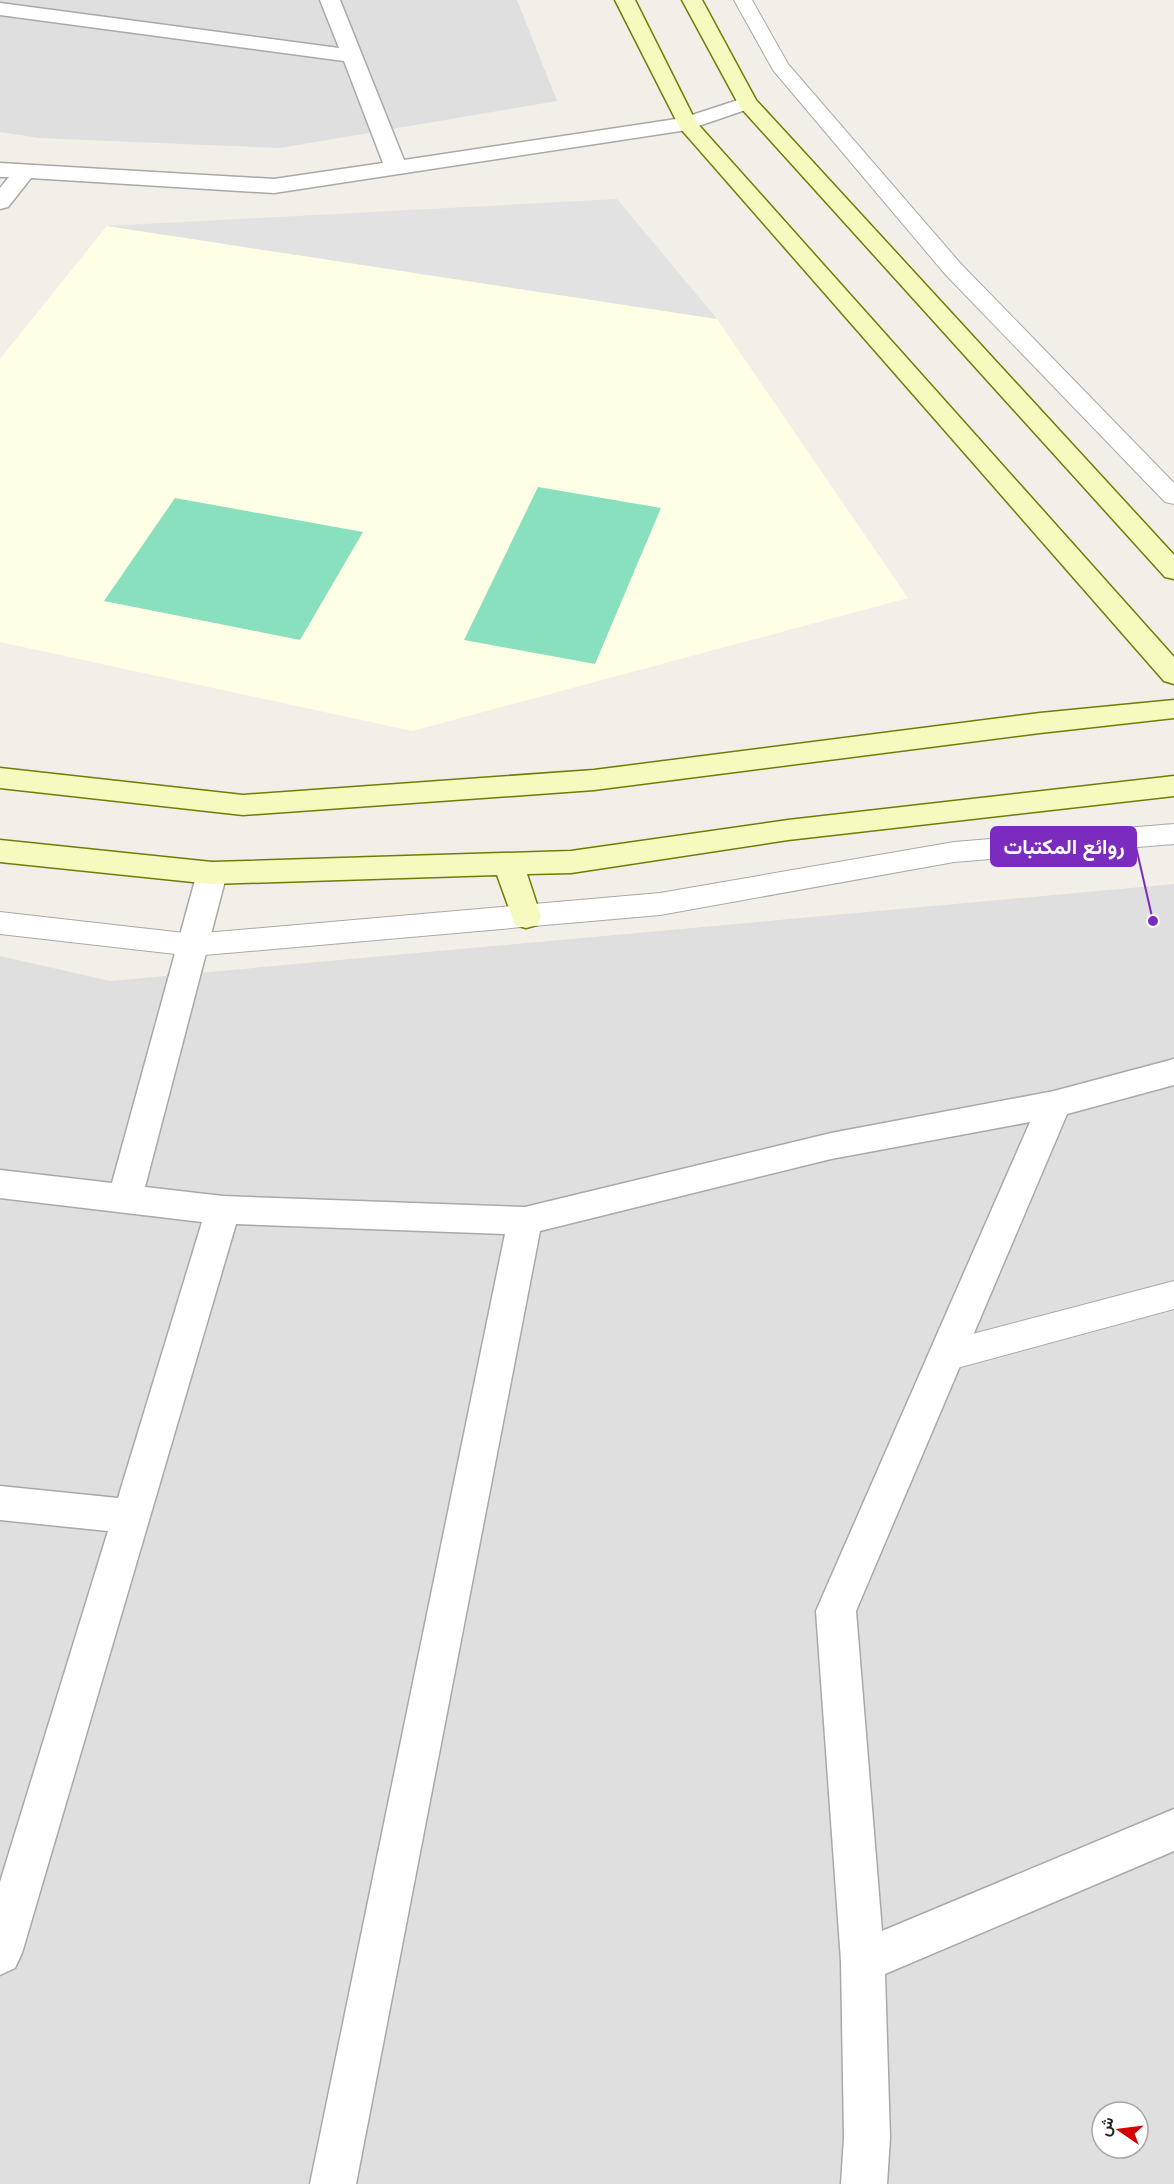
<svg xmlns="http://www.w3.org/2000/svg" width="1174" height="2184" font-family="Karla,Vazirmatn,sans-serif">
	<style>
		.residential { fill: #e0dfdf; fill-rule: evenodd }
		.education { fill: #ffffe5 }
		.pitch { fill: #88e0be }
		.parking { fill: #e2e2e2 }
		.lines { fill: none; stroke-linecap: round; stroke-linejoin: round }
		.lane-casing { stroke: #a9a9a9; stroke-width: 2 }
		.street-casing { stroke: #a9a9a9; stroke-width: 3 }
		.secondary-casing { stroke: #707d05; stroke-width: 3 }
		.lane { fill: #fff; fill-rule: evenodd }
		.street { fill: #fff; fill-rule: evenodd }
		.secondary { fill: #f7fabf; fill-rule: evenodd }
		.leader { fill: none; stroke: #7b2cbf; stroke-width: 2 }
		.callout-dot { fill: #7b2cbf; stroke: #fff; stroke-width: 2 }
		.callout { fill: #7b2cbf; stroke: #7b2cbf; stroke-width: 2 }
		.callout-label { font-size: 21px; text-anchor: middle; font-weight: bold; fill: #fff }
	</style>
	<rect width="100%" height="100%" fill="#f2efe9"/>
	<g class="residential">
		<path d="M0,0H517L557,101L280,148L39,138L0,132Z"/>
		<path d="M1174,884V2184H0V956L110,981ZM1102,2112H1138V2148H1102Z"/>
	</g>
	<path class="education" d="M107,226L717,319L908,598L412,731L0,642V359Z"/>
	<g class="pitch">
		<path d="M538,487L661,508L595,664L464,640Z"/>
		<path d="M175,498L363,532L300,640L104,601Z"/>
	</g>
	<path class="parking" d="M617,199L717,319L107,226Z"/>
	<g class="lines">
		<defs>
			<g id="lane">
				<path d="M734,0H752L788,64L961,264L1174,483V504L1165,502L945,274L773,70Z"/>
				<path d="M1174,824V844L954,862L660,915L193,956L0,934V912L193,934L660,893L954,842Z"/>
				<path d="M1174,1281V1309L946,1371L934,1366L929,1356L934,1346L946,1341Z"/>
			</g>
			<g id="street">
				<path d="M320,0H340L404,160L683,118L747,97L754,99L757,103L754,107L687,130L274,193L31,178L8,207L0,209V188L9,177H0V163L274,179L383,163L344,61L0,15V3L339,48Z"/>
				<path d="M212,862L223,865L227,873L145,1187L223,1196L525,1207L831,1133L1054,1091L1174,1059V1085L1067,1114L856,1611L882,1931L1174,1809V1851L885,1974L890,2138L887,2184H841L844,2138L841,1961L816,1611L1030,1122L831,1159L540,1231L356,2184H310L505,1234L236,1224L22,1953L15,1968L0,1975V1882L108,1531L0,1520V1486L118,1498L202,1222L0,1198V1170L112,1183L197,873L201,865Z"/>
			</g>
			<g id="secondary">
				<path d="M615,0H635L696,122L1174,657V684L1164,681L680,128Z"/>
				<path d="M682,0H702L756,100L1174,555V579L1165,577L740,107Z"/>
				<path d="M1174,700V718L1040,733L594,790L243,815L0,788V768L243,795L594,770L1040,713Z"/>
				<path d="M1174,776V796L788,840L571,873L527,874L541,917L537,925L526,928L515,925L497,875L212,884L0,862V840L212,862L571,851L788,820Z"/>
			</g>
		</defs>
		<use href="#lane" class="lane-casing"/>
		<use href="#street" class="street-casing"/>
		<use href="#secondary" class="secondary-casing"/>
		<use href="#lane" class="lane"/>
		<use href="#street" class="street"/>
		<use href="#secondary" class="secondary"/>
	</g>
	<path class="leader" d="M1153 921L1136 847"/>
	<circle class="callout-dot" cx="1153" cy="921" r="6"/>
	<rect class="callout" x="991" y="827" width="145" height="39" rx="6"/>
	<g class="callout-label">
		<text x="1064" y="854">روائع المكتبات</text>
	</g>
	<g transform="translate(1120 2130) rotate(284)"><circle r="28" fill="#ffffff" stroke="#a7a7a7" stroke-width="1.5"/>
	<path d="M0-4.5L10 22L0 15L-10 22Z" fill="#d40000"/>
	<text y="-9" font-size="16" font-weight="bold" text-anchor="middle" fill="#222222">ش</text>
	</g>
</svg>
